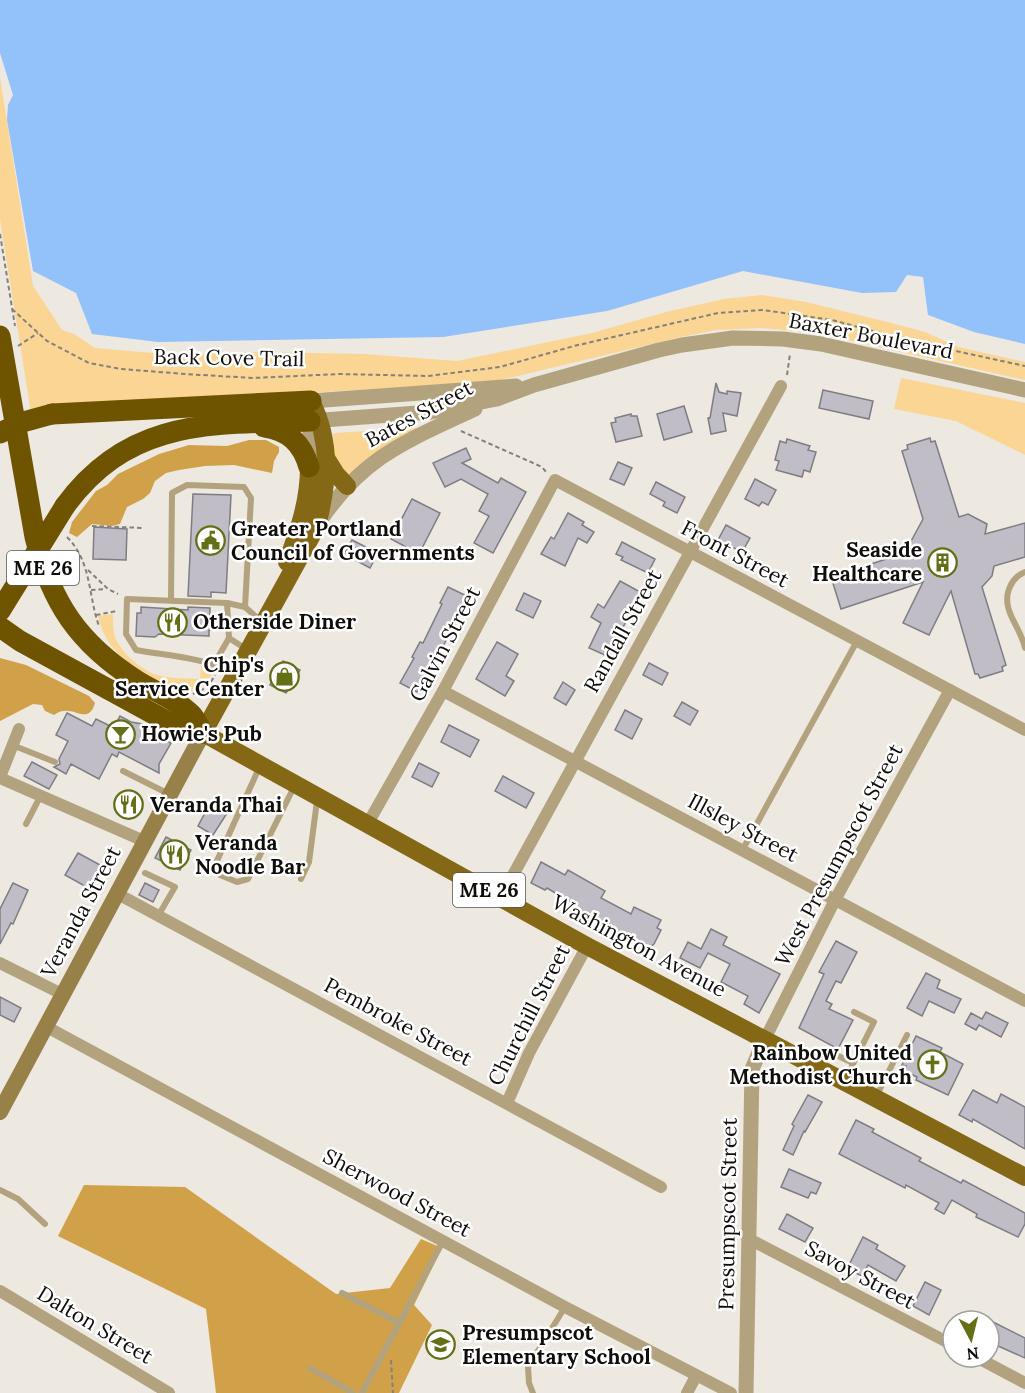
<svg xmlns="http://www.w3.org/2000/svg" width="1025" height="1393" font-family="Lora,serif">
	<style>
		.green { fill: #fbd593 }
		.forest { fill: #d0a149 }
		.water { fill: #93c1fa }
		.building { fill: #c0bdc6; stroke: #7f7c84; stroke-width: 1.5 }
		.lines { fill: none; stroke-linecap: round; stroke-linejoin: round }
		.path { stroke: #84817b; stroke-width: 2; stroke-dasharray: 4.5 3; stroke-linecap: butt }
		.service { stroke: #b2a37e; stroke-width: 6 }
		.minor { stroke: #b2a37e; stroke-width: 12 }
		.tertiary { stroke: #b2a37e; stroke-width: 15 }
		.secondary { stroke: #988148; stroke-width: 16 }
		.primary { stroke: #846815; stroke-width: 18 }
		.motorway { stroke: #6e5400; stroke-width: 21 }
		.motorway-bridge { stroke: #6e5400; stroke-width: 21 }
		.labels { text-anchor: middle; stroke-width: 5; stroke-linejoin: round; paint-order: stroke }
		.shield { fill: #fff; stroke: #585654; stroke-width: 1.5 }
		.shield-label { font-size: 20px; font-weight: bold; fill: #100e0b }
		.street-label { font-size: 21px; fill: #100e0b; stroke: #fff }
		.poi-label { font-size: 21px; font-weight: bold; fill: #100e0b; stroke: #fff; text-anchor: start }
	</style>
	<rect width="100%" height="100%" fill="#ede8e0"/>
	<g class="green">
		<path d="M0,78L33,286L62,330L74,334L95,348L176,355L248,352L364,354L457,361L592,333L670,311L724,299L762,295L806,302L887,322L925,332L958,347L1025,362V380L817,333L761,328L716,330L681,337L492,382L257,396L31,413L0,219Z"/>
		<path d="M901,378L1025,403V455L956,421L894,409Z"/>
		<path d="M430,427L348,482L335,468L333,434L335,433Z"/>
		<path d="M113,614C113,620 113,627 114,633C117,650 141,670 157,675C171,679 186,678 200,679L201,665L216,669L203,686L186,693C149,675 108,662 98,616Z"/>
	</g>
	<g class="forest">
		<path d="M249,440H266L279,447V452L274,461L272,473L234,465L205,466L179,470L166,473L155,481L150,493L143,499L127,507L120,524L112,526L92,524L77,537L69,533L72,522L96,491L107,485L118,474L159,454L189,445L227,446Z"/>
		<path d="M0,658L26,665L89,696L95,703C89,724 76,709 64,711C60,711 57,713 54,715L45,711L42,705L33,704L0,721Z"/>
		<path d="M84,1185L185,1187L336,1294L390,1288L421,1239L442,1248L414,1305L432,1325L399,1393H216L206,1309L58,1236Z"/>
	</g>
	<path class="water" d="M0,0H1025V344L974,332L928,315L923,277L907,275L896,292L862,293L743,271L607,311L443,337L158,342L92,334L76,293L33,271L7,120L8,105L13,95L0,53Z"/>
	<g class="building">
		<path d="M716,383L719,392L727,394V391L741,393L737,416L723,413L726,431L711,434L708,418H710Z"/>
		<path d="M823,390L873,401L869,419L819,408Z"/>
		<path d="M684,406L692,432L664,440L657,414Z"/>
		<path d="M631,414V416H637L642,436L616,442L611,423L616,422L615,418Z"/>
		<path d="M930,438L931,442L935,441L959,517L968,514L987,524L985,534L1025,523V557L994,566L992,576L982,587L1006,665L1002,667L1003,671L980,678L978,674H975L951,591L929,635L903,623L923,582L841,609L831,577L911,551L909,545L923,519L902,451L908,449L907,445Z"/>
		<path d="M787,439L810,446L808,450L816,452L810,472L804,470L802,477L776,470L779,461L775,460L780,441L786,443Z"/>
		<path d="M466,448L471,459L462,463L498,483L501,478L526,492L493,553L474,543L489,516L479,511L488,494L461,479L445,487L433,463Z"/>
		<path d="M618,462L632,468L624,485L610,479Z"/>
		<path d="M755,479L776,490L768,505L762,502L759,506L745,499Z"/>
		<path d="M656,482L685,497L677,513L663,506L665,502L650,494Z"/>
		<path d="M193,494L231,495L226,593L211,592V597L188,596Z"/>
		<path d="M412,499L440,513L419,554L391,539Z"/>
		<path d="M568,513L584,522L582,525L594,532L587,543L578,538L565,566L541,554L551,537L554,539Z"/>
		<path d="M726,525L750,538L742,552L718,540Z"/>
		<path d="M94,527L127,529L126,560L93,559Z"/>
		<path d="M352,540L378,553L370,568L344,554Z"/>
		<path d="M622,542L655,559L648,573L621,560L623,557L616,554Z"/>
		<path d="M620,581L642,593L607,656L589,648L601,623L591,617L598,604L604,608Z"/>
		<path d="M448,587L469,597L432,667L431,666L417,692L400,683L414,658L412,657L420,642L423,643L442,604L440,603Z"/>
		<path d="M524,593L541,601L533,618L516,610Z"/>
		<path d="M141,607L188,610V607L210,608V616H214L213,630H209V636L159,634L155,637L136,636L137,613H141Z"/>
		<path d="M497,642L518,654L506,676L514,681L505,696L476,679Z"/>
		<path d="M283,661L300,670L286,693L270,685Z"/>
		<path d="M649,663L668,673L662,685L643,675Z"/>
		<path d="M563,682L575,690L566,705L554,698Z"/>
		<path d="M682,702L698,711L690,725L674,716Z"/>
		<path d="M625,710L642,719L632,739L615,730Z"/>
		<path d="M67,713L92,726L96,719L114,728L120,716L131,722L142,724V728L171,743L159,764V773L119,752L117,757L112,754L99,779L71,764L66,774L54,767L60,764L59,759L68,741L56,735Z"/>
		<path d="M449,725L479,740L470,757L441,742Z"/>
		<path d="M32,762L57,775L49,789L24,776Z"/>
		<path d="M419,763L439,773L432,787L412,777Z"/>
		<path d="M503,776L534,793L526,808L495,791Z"/>
		<path d="M125,793L142,801L133,817L116,809Z"/>
		<path d="M219,800L231,807L213,835L198,826L207,809L213,812Z"/>
		<path d="M166,837L191,850L180,870L155,858Z"/>
		<path d="M78,853L102,866L90,889L65,875Z"/>
		<path d="M541,862L565,875L568,870L605,891L601,898L631,914L634,907L661,920L657,928L661,930L654,944L649,948L591,917L588,921L570,911L574,904L547,888L545,890L531,883Z"/>
		<path d="M13,883L28,890L13,924L11,923L0,944V909Z"/>
		<path d="M145,883L159,890L153,902L139,895Z"/>
		<path d="M711,929L727,937L723,945L780,974L759,1013L744,1004L748,996L721,982L730,964L708,953L700,968L680,958L688,942L701,949Z"/>
		<path d="M836,941L857,952L841,983L836,981L826,1001L832,1004L829,1009L853,1020L838,1049L799,1028L824,974L819,972Z"/>
		<path d="M926,973L940,980L937,988L961,999L954,1013L929,1001L922,1016L907,1008Z"/>
		<path d="M0,997L21,1008L14,1022L0,1015Z"/>
		<path d="M986,1012L1008,1023L1001,1037L979,1025L976,1030L965,1024L971,1013L982,1019Z"/>
		<path d="M916,1036L942,1048L940,1052L963,1064L948,1095L916,1080L917,1077L904,1071L906,1066L902,1065Z"/>
		<path d="M973,1090L997,1103L1001,1094L1025,1107V1149L973,1119L972,1122L959,1115Z"/>
		<path d="M808,1095L822,1102L805,1132L804,1131L793,1155L783,1150L794,1126L792,1124Z"/>
		<path d="M856,1120L874,1129L872,1132L921,1158L919,1161L961,1183L963,1180L1025,1213V1224L1018,1237L976,1217L977,1214L952,1200L944,1214L935,1209L939,1203L906,1185L905,1188L839,1154Z"/>
		<path d="M789,1169L821,1183L816,1194L811,1192L808,1198L781,1187Z"/>
		<path d="M787,1214L813,1228L805,1242L779,1229Z"/>
		<path d="M863,1237L878,1245L876,1249L905,1266L896,1281L868,1265L862,1276L847,1269Z"/>
		<path d="M925,1282L941,1290L929,1315L913,1306Z"/>
		<path d="M989,1320L1025,1338V1358L989,1342Z"/>
	</g>
	<g class="lines">
		<g class="path">
			<path d="M0,234L15,326"/>
			<path d="M12,309L47,341L89,363L121,369L185,374L253,378L340,374L428,376L500,367L574,346L718,313L763,310L832,320L914,342L1025,366"/>
			<path d="M18,346L38,333"/>
			<path d="M787,375L790,354"/>
			<path d="M461,431L542,467L547,473"/>
			<path d="M92,526L144,528"/>
			<path d="M67,537C92,562 88,596 99,626"/>
			<path d="M88,570L108,589L118,594"/>
			<path d="M91,590L106,589"/>
			<path d="M96,615L117,611"/>
			<path d="M193,694L208,687L215,675"/>
			<path d="M391,1360L393,1393"/>
		</g>
		<g class="service">
			<path d="M1025,572C1017,575 1012,581 1009,589C1001,611 1021,627 1025,648"/>
			<path d="M171,600L172,493L187,485L244,487L251,498L245,607L262,622"/>
			<path d="M229,638L246,649"/>
			<path d="M214,664L229,638L227,603"/>
			<path d="M234,674C204,657 169,656 136,650L126,634L127,599L227,603L245,607"/>
			<path d="M12,745L55,762"/>
			<path d="M260,766L216,863L220,875L237,882L248,879L295,785"/>
			<path d="M123,771L169,794"/>
			<path d="M26,824L41,795"/>
			<path d="M743,849L857,641"/>
			<path d="M145,873L175,887L158,916"/>
			<path d="M301,879L309,862L317,801"/>
			<path d="M822,1068L830,1052L853,1063"/>
			<path d="M845,1080L874,1022L854,1012"/>
			<path d="M876,1097L907,1035"/>
			<path d="M0,1190L18,1199L45,1224"/>
			<path d="M342,1293L399,1323"/>
			<path d="M310,1368L353,1393"/>
			<path d="M362,1393L443,1241"/>
			<path d="M533,1393L529,1383L528,1367L565,1307"/>
		</g>
		<g class="minor">
			<path d="M443,691L1025,1001"/>
			<path d="M0,777L19,729"/>
			<path d="M0,778L144,841"/>
			<path d="M367,825L443,691L555,480L1025,730"/>
			<path d="M116,893L661,1187"/>
			<path d="M501,897L781,386"/>
			<path d="M0,963L62,994"/>
			<path d="M45,1026L565,1307L731,1393"/>
			<path d="M765,1039L835,900L950,690"/>
			<path d="M507,1103L529,1053L587,946"/>
			<path d="M749,1239L953,1345"/>
			<path d="M0,1291L169,1393"/>
			<path d="M976,1357L1025,1383"/>
			<path d="M687,1393L696,1376"/>
		</g>
		<g class="tertiary">
			<path d="M310,421L431,412L461,406L497,399L534,385L659,350L682,345L733,338L783,339L821,344L1025,390"/>
			<path d="M309,462L311,401L516,386"/>
			<path d="M320,521C364,456 407,441 475,409"/>
			<path d="M746,1393L752,1069L765,1039"/>
		</g>
		<path class="secondary" d="M0,1112L203,733"/>
		<g class="primary">
			<path d="M311,401C332,443 328,482 317,526L203,733L587,946L1025,1177"/>
			<path d="M326,458L336,474L347,486"/>
			<path d="M287,562C299,530 309,501 309,467"/>
		</g>
		<g class="motorway">
			<path d="M0,336L35,537C51,602 78,643 136,680C153,691 176,699 191,714C196,719 199,727 203,733"/>
			<path d="M52,414L311,401"/>
			<path d="M264,427C289,431 302,443 309,467"/>
			<path d="M65,506C129,418 211,424 310,421"/>
			<path d="M0,627L20,641L183,730L203,733"/>
		</g>
		<g class="motorway-bridge">
			<path d="M0,433L23,422L52,414"/>
			<path d="M0,611L65,506"/>
		</g>
	</g>
	<defs>
		<symbol id="civic-ring" viewBox="-11 -11 22 22"><circle r="9.5" fill="#fff" stroke="#646f17" stroke-width="1.5"/><path d="M-.6-6.5H3V-4.5H.6V-3L4-1V1h2V6H-6V1h2V-1L-.6-3ZM-1.2 2.5V6h2.4V2.5Z" fill="#646f17"/></symbol>
		<symbol id="building-ring" viewBox="-11 -11 22 22"><circle r="9.5" fill="#fff" stroke="#646f17" stroke-width="1.5"/><path d="M-4-6H4V6H1V3H-1V6H-4ZM-2.5-4.3h1.7v1.8h-1.7ZM.8-4.3h1.7v1.8H.8ZM-2.5-1h1.7V.8h-1.7ZM.8-1h1.7V.8H.8Z" fill="#646f17"/></symbol>
		<symbol id="restaurant-ring" viewBox="-11 -11 22 22"><circle r="9.5" fill="#fff" stroke="#646f17" stroke-width="1.5"/><path d="M-5-6h1v4h1v-4h1v4h1v-4h1v5L-1.5 .5V6h-2V.5L-5-1ZM5-6V6H3V1.5H1.5Q1.5-4 5-6Z" fill="#646f17"/></symbol>
		<symbol id="shop-ring" viewBox="-11 -11 22 22"><circle r="9.5" fill="#fff" stroke="#646f17" stroke-width="1.5"/><path d="M-5-2.5h2.3a2.7 3.5 0 0 1 5.4 0H5L5.5 6h-11ZM-1.5-2.5h3a1.5 2.3 0 0 0-3 0Z" fill="#646f17"/></symbol>
		<symbol id="bar-ring" viewBox="-11 -11 22 22"><circle r="9.5" fill="#fff" stroke="#646f17" stroke-width="1.5"/><path d="M-6-5H6L.8 .8V4.5H3.5V6h-7V4.5H-.8V.8Z" fill="#646f17"/></symbol>
		<symbol id="church-ring" viewBox="-11 -11 22 22"><circle r="9.5" fill="#fff" stroke="#646f17" stroke-width="1.5"/><path d="M-1.2-6h2.4v3.5h3.3v2.4h-3.3V6h-2.4V-.1h-3.3v-2.4h3.3Z" fill="#646f17"/></symbol>
		<symbol id="school-ring" viewBox="-11 -11 22 22"><circle r="9.5" fill="#fff" stroke="#646f17" stroke-width="1.5"/><path d="M0-5L7-2L0 1L-7-2ZM-4 1L0 2.5L4 1V4Q0 6-4 4Z" fill="#646f17"/></symbol>
	</defs>
	<g fill-rule="evenodd">
		<use href="#civic-ring" x="194" y="524" width="33" height="33"/>
		<use href="#building-ring" x="926" y="546" width="33" height="33"/>
		<use href="#restaurant-ring" x="156" y="606" width="33" height="33"/>
		<use href="#shop-ring" x="268" y="660" width="33" height="33"/>
		<use href="#bar-ring" x="104" y="718" width="33" height="33"/>
		<use href="#restaurant-ring" x="112" y="788" width="33" height="33"/>
		<use href="#restaurant-ring" x="158" y="838" width="33" height="33"/>
		<use href="#church-ring" x="916" y="1048" width="33" height="33"/>
		<use href="#school-ring" x="424" y="1328" width="33" height="33"/>
	</g>
	<g class="labels">
		<g class="shield">
			<rect x="7" y="551" width="72" height="34" rx="4.5"/>
			<rect x="453" y="873" width="72" height="34" rx="4.5"/>
		</g>
		<g class="shield-label">
			<text x="43" y="575">ME 26</text>
			<text x="489" y="897">ME 26</text>
		</g>
		<g class="street-label">
			<text transform="translate(871 336) rotate(11)" y="7">Baxter Boulevard</text>
			<text transform="translate(229 358) rotate(1)" y="7">Back Cove Trail</text>
			<text transform="translate(419 414) rotate(-28)" y="7">Bates Street</text>
			<text transform="translate(735 554) rotate(28)" y="7">Front Street</text>
			<text transform="translate(623 631) rotate(-61)" y="7">Randall Street</text>
			<text transform="translate(445 644) rotate(-62)" y="7">Galvin Street</text>
			<text transform="translate(743 828) rotate(28)" y="7">Illsley Street</text>
			<text transform="translate(839 855) rotate(-62)" y="7">West Presumpscot Street</text>
			<text transform="translate(81 912) rotate(-62)" y="7">Veranda Street</text>
			<text transform="translate(639 946) rotate(28)" y="7">Washington Avenue</text>
			<text transform="translate(529 1015) rotate(-63)" y="7">Churchill Street</text>
			<text transform="translate(398 1022) rotate(28)" y="7">Pembroke Street</text>
			<text transform="translate(397 1193) rotate(28)" y="7">Sherwood Street</text>
			<text transform="translate(728 1214) rotate(-89)" y="7">Presumpscot Street</text>
			<text transform="translate(860 1275) rotate(28)" y="7">Savoy Street</text>
			<text transform="translate(95 1325) rotate(31)" y="7">Dalton Street</text>
		</g>
		<g class="poi-label">
			<text x="231" y="536">Greater Portland<tspan x="231" dy="24">Council of Governments</tspan></text>
			<text x="922" y="557" text-anchor="end">Seaside<tspan x="922" dy="24">Healthcare</tspan></text>
			<text x="193" y="629">Otherside Diner</text>
			<text x="264" y="672" text-anchor="end">Chip's<tspan x="264" dy="24">Service Center</tspan></text>
			<text x="141" y="741">Howie's Pub</text>
			<text x="150" y="812">Veranda Thai</text>
			<text x="195" y="850">Veranda<tspan x="195" dy="24">Noodle Bar</tspan></text>
			<text x="912" y="1060" text-anchor="end">Rainbow United<tspan x="912" dy="24">Methodist Church</tspan></text>
			<text x="462" y="1340">Presumpscot<tspan x="462" dy="24">Elementary School</tspan></text>
		</g>
	</g>
	<g transform="translate(971 1339) rotate(173)"><circle r="28" fill="#ffffff" stroke="#9f9f9d" stroke-width="1.5"/>
	<path d="M0-4.5L10 22L0 15L-10 22Z" fill="#646f17"/>
	<text y="-9" font-size="16" font-weight="bold" text-anchor="middle" fill="#100e0b">N</text>
	</g>
</svg>
